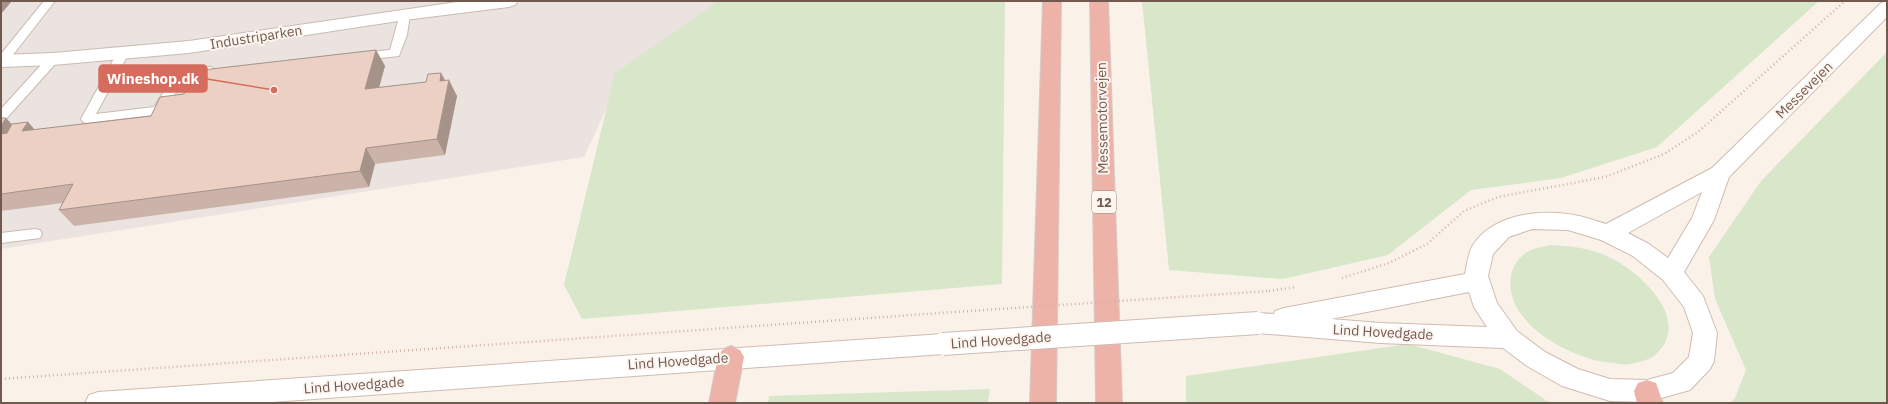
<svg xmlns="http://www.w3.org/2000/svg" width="1888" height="404" font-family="'IBM Plex Sans',sans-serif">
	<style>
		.industrial { fill: #eae3df }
		.green { fill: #d8e6c9 }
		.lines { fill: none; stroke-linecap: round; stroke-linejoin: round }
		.service-casing { stroke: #cbbab0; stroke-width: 2 }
		.minor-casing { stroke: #cbbab0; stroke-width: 2 }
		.secondary-casing { stroke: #cfbbb1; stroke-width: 2 }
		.motorway-casing { stroke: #d5cdca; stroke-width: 2 }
		.path { stroke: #d1b3a7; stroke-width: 2.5; stroke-dasharray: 1 3; stroke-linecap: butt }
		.service { fill: #fff; fill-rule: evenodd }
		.minor { fill: #fff; fill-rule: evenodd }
		.secondary { fill: #fff; fill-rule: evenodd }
		.motorway { fill: #edb3a8; fill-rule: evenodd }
		.secondary-bridge-casing { stroke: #cfbbb1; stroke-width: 24; stroke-linecap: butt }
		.path-bridge { stroke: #d1b3a7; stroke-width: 2.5; stroke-dasharray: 1 3; stroke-linecap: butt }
		.secondary-bridge { stroke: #fff; stroke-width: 22 }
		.wall { fill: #cbb3a9 }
		.shaded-wall { fill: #a59289 }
		.building { fill: #ecd0c4; stroke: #a59289 }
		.labels { text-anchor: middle; stroke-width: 4; stroke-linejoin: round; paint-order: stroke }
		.shield { fill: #fdf6f0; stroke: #9c8880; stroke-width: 1 }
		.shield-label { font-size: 13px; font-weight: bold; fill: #725950 }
		.street-label { font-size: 14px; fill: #725950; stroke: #fdf6f0 }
		.leader { fill: none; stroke: #d56c5d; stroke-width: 1.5 }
		.callout-dot { fill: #d56c5d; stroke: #fdf6f0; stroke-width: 1.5 }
		.callout { fill: #d56c5d; stroke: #d56c5d; stroke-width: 1.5 }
		.callout-label { font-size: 15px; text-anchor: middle; font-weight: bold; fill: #fff }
	</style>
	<rect width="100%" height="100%" fill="#faf2e9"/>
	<path class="industrial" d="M1,1H721L621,77L584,157L1,249Z"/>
	<g class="green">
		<path d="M719,1H1005L1002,284L582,319L564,285L615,73Z"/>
		<path d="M1142,1H1819L1657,147L1561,178L1471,190L1388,255L1283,279L1169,270Z"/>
		<path d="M1887,52V403H1730L1735,398L1746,370L1715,299L1709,257L1761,181Z"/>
		<path d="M1550,245C1571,246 1590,248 1609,257C1641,272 1695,322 1654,356C1649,360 1638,362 1631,364C1626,365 1619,364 1614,363C1574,361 1503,324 1511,276C1513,266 1518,258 1527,252C1533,248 1544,247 1550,245Z"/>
		<path d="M1408,344L1500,369L1547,401L1554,403H1186V376Z"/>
		<path d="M990,389L988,403H768L769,396Z"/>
	</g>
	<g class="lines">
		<defs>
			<g id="service">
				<path d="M44,1H55L5,65L1,66V54Z"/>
				<path d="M405,11L410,14L407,35L399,56L362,60L358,59L356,56L358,53L390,50L400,14Z"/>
				<path d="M123,49L129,53L96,114L154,107L178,70L211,67L217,71L211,75L186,77L162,114L87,123L83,122L81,119L117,53Z"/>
				<path d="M53,55L57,56L59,59L57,62L5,120L1,121V109L49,56Z"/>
				<path d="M35,229L40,230L42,234L40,238L1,243V233Z"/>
			</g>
			<path id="minor" d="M464,1H518L515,5L509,7L405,20L189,53L53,65L1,67V55L53,53L189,41Z"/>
			<g id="secondary">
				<path d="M1887,1V17L1729,177L1714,220L1684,272L1703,296L1717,333L1714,361L1710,369L1690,390L1647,402L1610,401L1562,386L1527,366L1503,348L1380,343L1258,333L1249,330L1246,323L1249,316L1258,313L1274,314L1275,311L1284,308L1465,274C1467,265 1468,253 1473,245C1493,215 1535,210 1567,214C1580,215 1593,220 1606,224L1712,168L1881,3ZM1702,192L1692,218L1668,258L1649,244L1628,233ZM1532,229L1568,230L1601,240L1633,256L1663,280L1684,307L1693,333L1689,357L1673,373L1647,380L1610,379L1578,369L1545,352L1517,331L1497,303L1488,276L1493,254L1509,237ZM1469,292L1474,307L1487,327L1380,323L1331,319Z"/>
				<path d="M943,334L952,337L955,344L952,351L943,354L258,403H85L89,395L98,392Z"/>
			</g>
			<g id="motorway">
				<path d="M1043,1H1061L1056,403H1030Z"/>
				<path d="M1090,1H1108L1122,403H1096Z"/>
				<path d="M731,346L740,350L744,357L735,403H709L718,357L722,350Z"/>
				<path d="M1647,380L1656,383L1663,403H1637L1634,391L1638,383Z"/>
			</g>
		</defs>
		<use href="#service" class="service-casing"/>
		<use href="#minor" class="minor-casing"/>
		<use href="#secondary" class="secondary-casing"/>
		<use href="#motorway" class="motorway-casing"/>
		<g class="path">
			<path d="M1342,278L1389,263L1427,244L1464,211L1498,197L1605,177L1664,154L1698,132L1845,1"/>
			<path d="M1269,291L1296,287"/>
			<path d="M1,379L955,312"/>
		</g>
		<use href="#service" class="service"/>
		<use href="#minor" class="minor"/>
		<use href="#secondary" class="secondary"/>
		<use href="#motorway" class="motorway"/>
		<defs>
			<path id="secondary-bridge" d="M943,344L1258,323"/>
		</defs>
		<use href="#secondary-bridge" class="secondary-bridge-casing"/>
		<path class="path-bridge" d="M955,312L1269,291"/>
		<use href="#secondary-bridge" class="secondary-bridge"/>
	</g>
	<path class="wall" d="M376,50L385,66L379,88L426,82L441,73L445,80L457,96L445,155L375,164L369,187L74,226L59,210L63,203L1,211V118L12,124L28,122L34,130L151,116L184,94Z"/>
	<g class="shaded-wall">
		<path d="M1,1H12L1,14Z"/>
		<path d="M376,50L385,66L374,105L365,89Z"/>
		<path d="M441,73L448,86L449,80L457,96L445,155L437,139L440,81Z"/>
		<path d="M6,118L21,134L1,139V126Z"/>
		<path d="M28,122L42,138L22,131Z"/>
		<path d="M366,148L375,164L369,187L360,171Z"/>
	</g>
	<g class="building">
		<path d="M376,50L365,89L426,82L428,74L441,73L440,81L449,80L437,139L366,148L360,171L59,210L73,184L1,194V134L7,133L12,124L28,122L22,131L151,116L160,97L184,94L194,71Z"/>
		<path d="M1,118H6L1,126Z"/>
	</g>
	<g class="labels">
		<rect class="shield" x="1092" y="191" width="24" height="22" rx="3"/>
		<g class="shield-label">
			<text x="1104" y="207">12</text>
		</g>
		<g class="street-label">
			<text transform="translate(256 37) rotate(-9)" y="5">Industriparken</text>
			<text transform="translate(1804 90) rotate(-45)" y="5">Messevejen</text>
			<text transform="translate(1102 118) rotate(-91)" y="5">Messemotorvejen</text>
			<text transform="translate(1383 332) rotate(3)" y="5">Lind Hovedgade</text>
			<text transform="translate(1001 340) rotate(-4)" y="5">Lind Hovedgade</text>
			<text transform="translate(678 361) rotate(-4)" y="5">Lind Hovedgade</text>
			<text transform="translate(354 385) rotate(-4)" y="5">Lind Hovedgade</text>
		</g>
	</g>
	<path class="leader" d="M274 90L207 79"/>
	<circle class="callout-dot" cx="274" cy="90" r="4"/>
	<rect class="callout" x="99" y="65" width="108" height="27" rx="4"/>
	<g class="callout-label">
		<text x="153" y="84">Wineshop.dk</text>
	</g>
	<rect width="1888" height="404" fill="none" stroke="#725950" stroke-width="4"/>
</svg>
